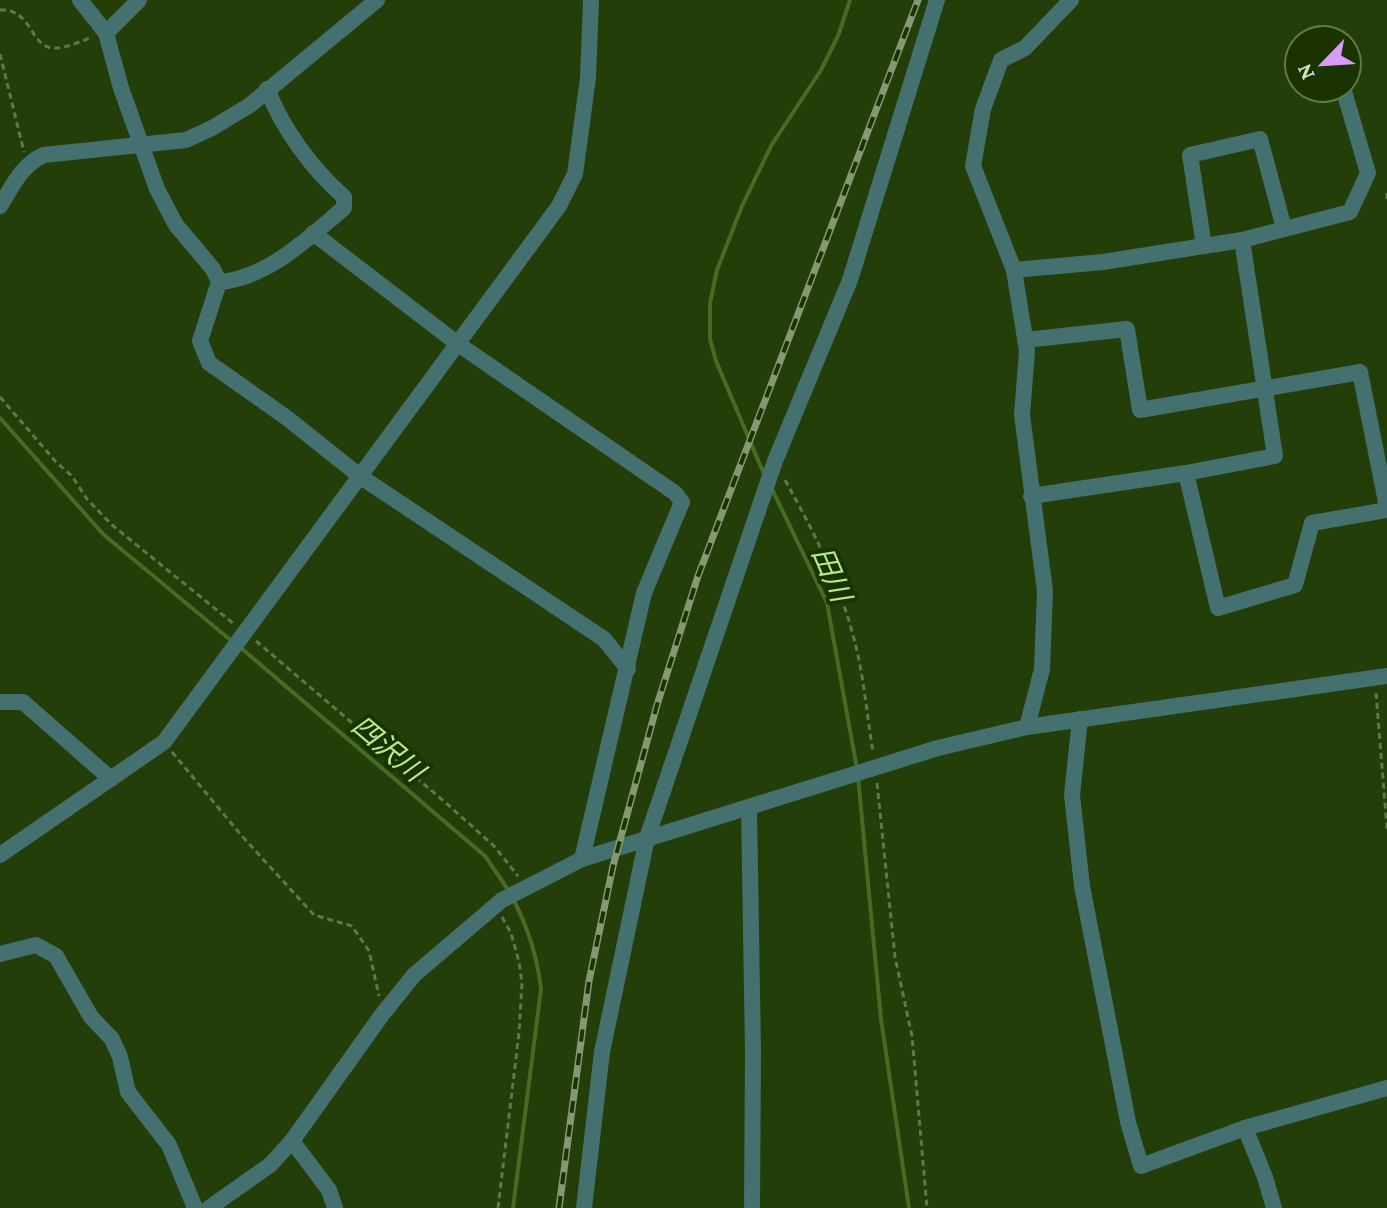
<svg xmlns="http://www.w3.org/2000/svg" width="1387" height="1208" font-family="'Crimson Pro','Noto Sans JP',serif">
	<style>
		.lines { fill: none; stroke-linecap: round; stroke-linejoin: round }
		.stream { stroke: #466c24; stroke-width: 4 }
		.path { stroke: #60764b; stroke-width: 3; stroke-dasharray: 6 4; stroke-linecap: butt }
		.minor { stroke: #44706f; stroke-width: 16 }
		.rail-casing { stroke: #849972; stroke-width: 7 }
		.rail { stroke: #1a3300; stroke-width: 4; stroke-dasharray: 12; stroke-linecap: butt }
		.labels { text-anchor: middle; stroke-width: 8; stroke-linejoin: round; paint-order: stroke }
		.water-label { font-size: 28px; font-style: italic; fill: #b5ed8a; stroke: #1a3300 }
	</style>
	<rect width="100%" height="100%" fill="#243e0a"/>
	<g class="lines">
		<g class="stream">
			<path d="M0,418L103,534L234,643"/>
			<path d="M764,474L716,361L710,339V303L717,270L742,206L771,146L821,70L838,36L850,0"/>
			<path d="M772,489L827,603L857,769"/>
			<path d="M241,648L485,856L509,891"/>
			<path d="M858,777L881,1019L909,1208"/>
			<path d="M513,1208L541,989C537,956 529,929 513,899"/>
		</g>
		<g class="path">
			<path d="M0,10C32,8 30,47 53,48C65,49 78,42 90,38"/>
			<path d="M0,54L24,152"/>
			<path d="M1387,193V202"/>
			<path d="M0,397L56,462L72,476L87,499L112,525L234,624"/>
			<path d="M785,480C814,532 841,585 855,643C864,678 867,716 873,752"/>
			<path d="M256,641L446,803L494,846L518,876"/>
			<path d="M1376,693L1387,829"/>
			<path d="M172,752L241,835L314,915L352,926L369,951L379,996"/>
			<path d="M877,783L895,957L912,1036L927,1208"/>
			<path d="M498,1208L519,1033L522,983L519,962L511,933L502,917"/>
		</g>
		<g class="minor">
			<path d="M80,0L106,33L121,88L157,189L176,225L213,269L219,282L200,341L209,363L287,418L361,477L604,639L628,669"/>
			<path d="M106,33L139,0"/>
			<path d="M0,206C12,187 22,164 44,155L186,140L212,128L250,105L377,0"/>
			<path d="M313,233L458,344L675,493L682,502L644,593L582,859"/>
			<path d="M1242,240L1350,212L1368,173L1343,88"/>
			<path d="M1204,246L1190,155L1260,139L1284,228"/>
			<path d="M1014,270L1103,262L1242,240L1275,456L1186,473L1031,496"/>
			<path d="M219,282C268,278 307,239 344,208V197C311,168 283,129 267,89"/>
			<path d="M1025,340L1127,329L1140,410L1360,372L1387,507"/>
			<path d="M1186,473L1218,608L1295,585L1312,523L1387,510"/>
			<path d="M0,702H23L111,779"/>
			<path d="M1080,719L1072,795L1082,886L1128,1122L1141,1166L1245,1128L1387,1088"/>
			<path d="M1027,727L1042,669L1045,591L1022,415L1027,351L1014,270L973,166L983,109L1001,60L1025,48L1071,0"/>
			<path d="M749,808L753,1052L752,1208"/>
			<path d="M0,855L164,742L559,206L575,174L588,78L591,0"/>
			<path d="M0,954L36,945L56,956L91,1017L112,1039L120,1057L128,1092L169,1145L195,1208"/>
			<path d="M1245,1128L1265,1177L1274,1208"/>
			<path d="M292,1141L329,1190L335,1208"/>
			<path d="M209,1208L270,1165L292,1141L381,1016L414,975L502,900L582,859L938,748L1027,727L1387,676"/>
			<path d="M584,1208L602,1052L647,838L775,461L850,280L937,0"/>
		</g>
		<defs>
			<path id="rail" d="M559,1208L589,981L613,866L657,705L698,576L918,0"/>
		</defs>
		<use href="#rail" class="rail-casing"/>
		<use href="#rail" class="rail"/>
	</g>
	<g class="labels">
		<g class="water-label">
			<text transform="translate(832 574) rotate(67)" y="10">田川</text>
			<text transform="translate(388 748) rotate(40)" y="10">四沢川</text>
		</g>
	</g>
	<g transform="translate(1323 64) rotate(245)"><circle r="38" fill="#1a3300" stroke="#62784e" stroke-width="2"/>
	<path d="M0-6L14 30L0 20L-14 30Z" fill="#d79bf9"/>
	<text y="-12" font-size="22" font-weight="bold" text-anchor="middle" fill="#cfe0c4">N</text>
	</g>
</svg>
